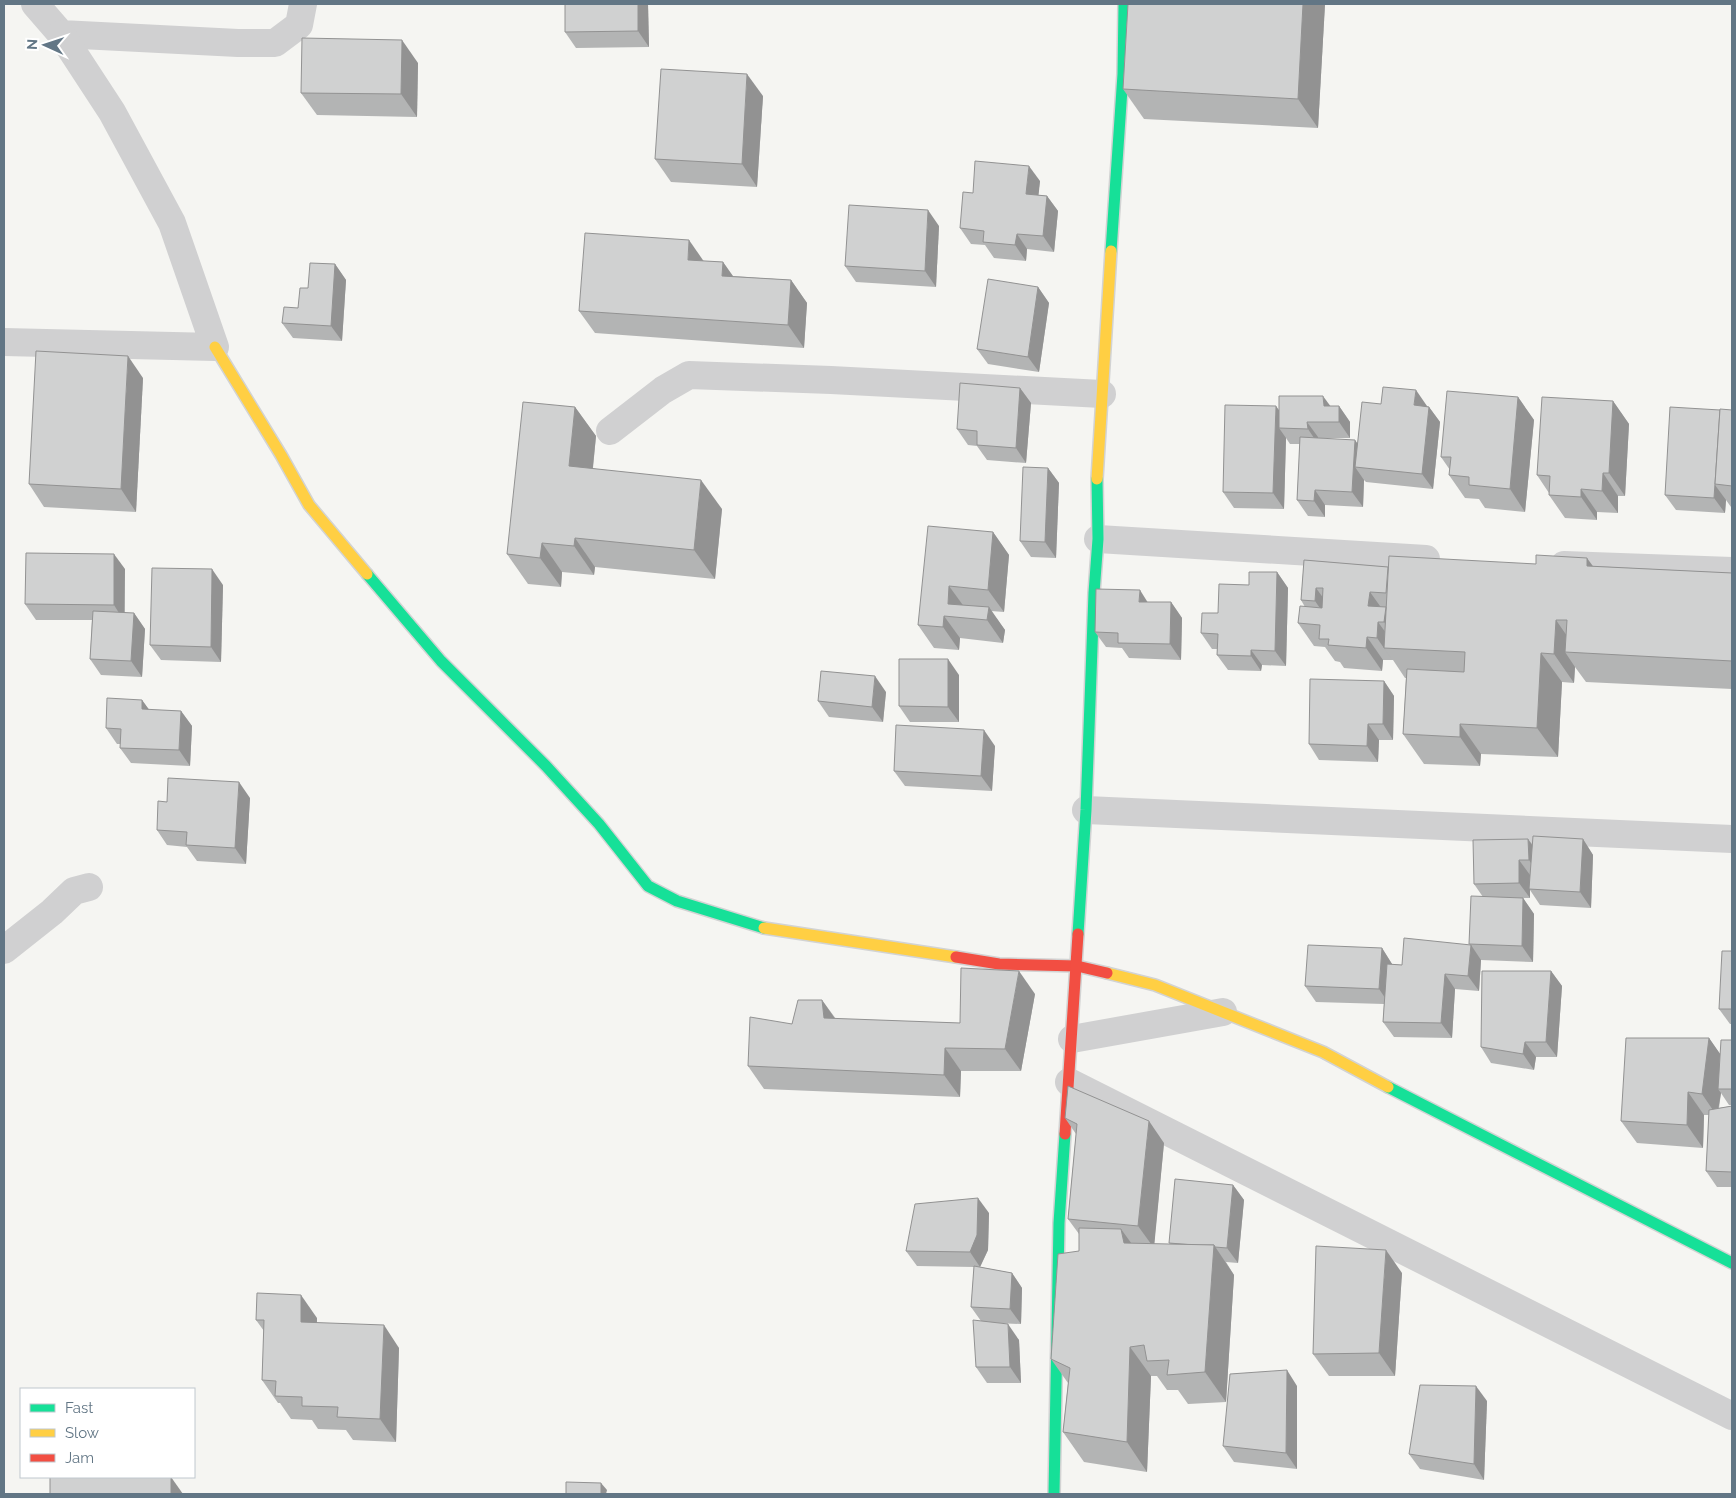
<svg xmlns="http://www.w3.org/2000/svg" width="1736" height="1498" font-family="Raleway,sans-serif">
	<style>
		.lines { fill: none; stroke-linecap: round; stroke-linejoin: round }
		.fast-casing { stroke: #d2d3d3; stroke-width: 14 }
		.slow-casing { stroke: #d2d3d3; stroke-width: 14 }
		.jam-casing { stroke: #d2d3d3; stroke-width: 14 }
		.street { stroke: #d0d0d1; stroke-width: 28 }
		.fast { stroke: #16e098; stroke-width: 11 }
		.slow { stroke: #ffcf43; stroke-width: 11 }
		.jam { stroke: #f24e42; stroke-width: 11 }
		.wall { fill: #b3b4b4 }
		.shaded-wall { fill: #929292 }
		.building { fill: #d0d1d1; stroke: #929292 }
	</style>
	<rect width="100%" height="100%" fill="#f5f5f2"/>
	<g class="lines">
		<defs>
			<g id="fast">
				<path d="M1111,251L1123,74L1124,4"/>
				<path d="M367,574L441,661L546,766L599,824L648,886L677,901L764,928"/>
				<path d="M1078,934L1086,810L1094,593L1098,539L1097,479"/>
				<path d="M1388,1087L1732,1263"/>
				<path d="M1054,1494L1059,1223L1065,1134"/>
			</g>
			<g id="slow">
				<path d="M215,347L281,455L309,505L367,574"/>
				<path d="M1097,479L1111,251"/>
				<path d="M764,928L956,957"/>
				<path d="M1107,973L1155,985L1323,1052L1388,1087"/>
			</g>
			<g id="jam">
				<path d="M956,957L999,964L1077,966L1107,973"/>
				<path d="M1065,1134L1078,934"/>
			</g>
		</defs>
		<use href="#fast" class="fast-casing"/>
		<use href="#slow" class="slow-casing"/>
		<use href="#jam" class="jam-casing"/>
		<g class="street">
			<path d="M35,4L61,34L238,43H275L299,25L303,4"/>
			<path d="M4,342L215,347L172,223L112,112L61,34"/>
			<path d="M610,431L663,390L689,375L831,380L1102,394"/>
			<path d="M1098,539L1426,559"/>
			<path d="M1564,565L1732,571"/>
			<path d="M1086,810L1732,839"/>
			<path d="M4,950L52,912L74,891L89,887"/>
			<path d="M1072,1039L1223,1012"/>
			<path d="M1069,1082L1732,1416"/>
		</g>
		<use href="#fast" class="fast"/>
		<use href="#slow" class="slow"/>
		<use href="#jam" class="jam"/>
	</g>
	<g class="wall">
		<path d="M565,4H648L649,47L576,48L565,32Z"/>
		<path d="M1128,4H1325L1318,128L1144,119L1123,89Z"/>
		<path d="M418,63L417,117L317,115L301,93Z"/>
		<path d="M763,96L757,187L671,182L655,159Z"/>
		<path d="M1040,181L1038,195L1047,196L1058,211L1054,252L1027,249L1026,261L994,258L985,245L971,244L960,228L973,193Z"/>
		<path d="M939,226L936,287L856,282L845,266Z"/>
		<path d="M703,261L723,262L733,276L791,280L807,303L804,348L595,333L579,311Z"/>
		<path d="M335,264L346,280L342,341L293,338L282,323L298,308L308,288Z"/>
		<path d="M1038,287L1049,303L1039,372L988,364L977,349Z"/>
		<path d="M143,378L136,512L44,507L29,484Z"/>
		<path d="M1020,388L1031,403L1026,463L987,460L977,446L968,445L957,429Z"/>
		<path d="M1518,397L1534,420L1525,512L1485,508L1479,499L1465,498L1449,475L1450,470L1441,457Z"/>
		<path d="M1613,401L1629,424L1625,496H1618V513L1597,512V520L1565,518L1549,495V493L1537,475Z"/>
		<path d="M1381,404L1427,406L1429,407L1440,422L1433,489L1366,482L1364,480L1363,507L1325,505V517L1308,516L1297,500L1300,444H1290L1286,438L1284,509L1234,508L1223,492L1279,411L1331,406H1339L1350,422V438H1318L1357,444Z"/>
		<path d="M575,407L596,436L593,468L722,509L715,579L595,567L594,575L562,572L561,587L528,584L507,554Z"/>
		<path d="M1720,410H1732V507H1731L1726,500L1725,513L1676,510L1665,495Z"/>
		<path d="M1048,468L1059,483L1056,558L1031,557L1020,541Z"/>
		<path d="M993,532L1009,555L1004,612L991,611L1005,630L1003,643L960,638L959,650L934,648L918,625Z"/>
		<path d="M1304,560L1388,567L1593,566L1732,573V689L1586,682L1575,667L1574,683L1562,682L1558,757L1481,754L1480,766L1424,764L1403,734L1406,678H1405L1393,660H1383L1382,671L1344,668L1340,662L1335,661L1325,647L1314,646L1298,623L1305,607L1301,600Z"/>
		<path d="M125,569V613H134L145,629L142,677L101,675L90,659L92,620H36L25,604Z"/>
		<path d="M1277,572L1288,588L1286,666L1262,665L1261,671L1228,670L1217,655V649H1212L1201,633L1218,613L1249,585Z"/>
		<path d="M223,585L221,662L161,660L150,645Z"/>
		<path d="M1148,602H1171L1182,618L1181,660L1129,658L1122,648L1106,647L1095,632Z"/>
		<path d="M959,675V722H910L899,706Z"/>
		<path d="M1384,681L1394,696L1393,740H1379L1378,762L1319,760L1309,744Z"/>
		<path d="M886,692L883,722L829,717L818,701Z"/>
		<path d="M142,700L149,710L181,711L192,726L190,766L131,763L120,748L121,744H117L106,728Z"/>
		<path d="M995,746L992,791L905,786L894,771Z"/>
		<path d="M250,798L246,864L197,861L187,847L167,845L157,830L167,802Z"/>
		<path d="M1528,839L1532,844L1583,839L1593,855L1591,908L1540,905L1530,890V898H1523L1534,914L1533,962L1481,960L1479,991L1455,989L1452,1038L1394,1037L1383,1022L1384,1004L1316,1002L1305,986L1382,948L1392,964L1402,965L1470,945L1483,897L1474,884Z"/>
		<path d="M1732,951V1024H1730L1719,1009Z"/>
		<path d="M1551,971L1562,986L1557,1057H1536L1534,1070L1491,1063L1481,1047Z"/>
		<path d="M1035,994L1021,1071H961L960,1097L764,1089L748,1066L792,1024L822,1000L836,1019L960,1023Z"/>
		<path d="M1709,1038L1720,1054L1732,1040V1105H1729L1721,1093L1719,1108L1732,1106V1187H1717L1706,1171L1709,1115H1704L1703,1148L1637,1143L1621,1121Z"/>
		<path d="M1065,1118L1164,1143L1154,1244H1171L1169,1243L1233,1185L1244,1200L1238,1263L1226,1262L1234,1275L1226,1402L1188,1404L1178,1390H1167L1157,1376H1151L1147,1472L1084,1462L1063,1432L1068,1383L1051,1359L1079,1251V1234L1068,1219L1076,1134Z"/>
		<path d="M989,1213L988,1250L980,1267L1012,1273L1022,1288L1021,1324L996,1323L1019,1340L1021,1383H987L976,1367L981,1321L971,1307L974,1267L917,1266L906,1251Z"/>
		<path d="M1402,1273L1395,1376H1329L1313,1354Z"/>
		<path d="M317,1318V1323L399,1348L396,1442L353,1440L346,1430L318,1429L312,1420L291,1419L280,1403H278L262,1380L264,1331L256,1320Z"/>
		<path d="M1297,1386V1469L1234,1462L1223,1446Z"/>
		<path d="M1487,1401L1484,1480L1420,1469L1409,1454Z"/>
	</g>
	<g class="shaded-wall">
		<path d="M638,4H648L649,47L638,31Z"/>
		<path d="M1303,4H1325L1318,128L1298,99Z"/>
		<path d="M402,40L418,63L417,117L401,94Z"/>
		<path d="M747,74L763,96L757,187L742,164Z"/>
		<path d="M1029,166L1040,181L1037,210L1026,194Z"/>
		<path d="M1047,196L1058,211L1054,252L1043,236Z"/>
		<path d="M928,210L939,226L936,287L925,271Z"/>
		<path d="M1017,234L1027,249L1026,261L1015,245Z"/>
		<path d="M689,240L705,263L688,260Z"/>
		<path d="M723,262L739,285L722,276Z"/>
		<path d="M335,264L346,280L342,341L331,326Z"/>
		<path d="M791,280L807,303L804,348L788,325Z"/>
		<path d="M1038,287L1049,303L1039,372L1028,357Z"/>
		<path d="M128,356L143,378L136,512L121,489Z"/>
		<path d="M1020,388L1031,403L1026,463L1016,448Z"/>
		<path d="M1416,390L1427,406L1425,420L1414,405Z"/>
		<path d="M1323,396L1334,411L1324,406Z"/>
		<path d="M1518,397L1534,420L1525,512L1510,489Z"/>
		<path d="M1613,401L1629,424L1625,496L1609,473Z"/>
		<path d="M1276,406L1287,421L1279,428L1286,438L1284,509L1273,493Z"/>
		<path d="M1339,406L1350,422V438L1339,422Z"/>
		<path d="M575,407L596,436L590,495L569,466Z"/>
		<path d="M1429,407L1440,422L1433,489L1422,474Z"/>
		<path d="M4,412L5,415L4,442Z"/>
		<path d="M1307,422L1318,437V444L1308,429Z"/>
		<path d="M1355,440L1366,455L1355,467L1364,480L1363,507L1352,492Z"/>
		<path d="M1048,468L1059,483L1056,558L1045,542Z"/>
		<path d="M1603,473L1618,496V513L1602,491Z"/>
		<path d="M701,480L722,509L715,579L694,550Z"/>
		<path d="M1715,485L1726,500L1725,513L1714,498Z"/>
		<path d="M1581,489L1597,512V520L1581,497Z"/>
		<path d="M1315,490L1325,505V517L1314,501Z"/>
		<path d="M993,532L1009,555L1004,612L988,590Z"/>
		<path d="M575,538L595,567L594,575L574,546Z"/>
		<path d="M542,543L562,572L561,587L540,558Z"/>
		<path d="M114,554L125,569L124,621L114,605Z"/>
		<path d="M1587,558L1608,587L1587,566Z"/>
		<path d="M212,569L223,585L221,662L211,647Z"/>
		<path d="M1277,572L1288,588L1286,666L1275,651Z"/>
		<path d="M949,586L965,608L948,604Z"/>
		<path d="M1316,588L1332,610L1331,624L1315,601Z"/>
		<path d="M1140,590L1150,606L1139,602Z"/>
		<path d="M1370,592L1385,613L1386,607L1401,629L1400,645L1384,622L1368,606Z"/>
		<path d="M1171,602L1182,618L1181,660L1170,644Z"/>
		<path d="M989,607L1005,630L1003,643L987,620Z"/>
		<path d="M134,613L145,629L142,677L131,661Z"/>
		<path d="M944,616L960,638L959,650L943,627Z"/>
		<path d="M1556,620L1576,649L1565,652L1575,667L1574,683L1554,654Z"/>
		<path d="M1378,622L1394,644L1384,648L1393,661L1377,638Z"/>
		<path d="M1367,637L1383,660L1382,671L1366,648Z"/>
		<path d="M1251,650L1262,665L1261,671L1251,656Z"/>
		<path d="M1541,653L1562,682L1558,757L1537,728Z"/>
		<path d="M948,659L959,675V722L948,707Z"/>
		<path d="M875,676L886,692L883,722L872,707Z"/>
		<path d="M1384,681L1394,696L1393,740L1383,724Z"/>
		<path d="M142,700L153,715L142,709Z"/>
		<path d="M181,711L192,726L190,766L179,750Z"/>
		<path d="M1368,724L1379,740L1378,762L1367,746Z"/>
		<path d="M1460,724L1481,754L1480,766L1460,737Z"/>
		<path d="M984,730L995,746L992,791L981,776Z"/>
		<path d="M239,782L250,798L246,864L235,848Z"/>
		<path d="M1528,839L1539,855V875L1529,860Z"/>
		<path d="M1583,839L1593,855L1591,908L1580,892Z"/>
		<path d="M1519,860L1530,875V898L1519,883Z"/>
		<path d="M1523,898L1534,914L1533,962L1522,946Z"/>
		<path d="M1471,945L1481,960L1479,991L1468,976Z"/>
		<path d="M1382,948L1392,964L1390,1005L1379,989Z"/>
		<path d="M1019,971L1035,994L1021,1071L1005,1049Z"/>
		<path d="M1551,971L1562,986L1557,1057L1546,1042Z"/>
		<path d="M1445,974L1455,989L1452,1038L1441,1023Z"/>
		<path d="M822,1000L838,1023L824,1018Z"/>
		<path d="M1709,1038L1725,1061L1718,1089L1721,1093L1717,1116L1702,1094Z"/>
		<path d="M1525,1042L1536,1057L1534,1070L1523,1054Z"/>
		<path d="M945,1048L961,1071L960,1097L944,1075Z"/>
		<path d="M1688,1092L1704,1115L1703,1148L1687,1125Z"/>
		<path d="M1149,1121L1164,1143L1154,1248L1138,1226Z"/>
		<path d="M1233,1185L1244,1200L1238,1263L1227,1248Z"/>
		<path d="M978,1198L989,1213L988,1250L980,1267L970,1252Z"/>
		<path d="M1121,1229L1142,1258L1124,1243Z"/>
		<path d="M1214,1245L1234,1275L1226,1402L1205,1372Z"/>
		<path d="M1386,1250L1402,1273L1395,1376L1379,1353Z"/>
		<path d="M1012,1273L1022,1288L1021,1324L1010,1309Z"/>
		<path d="M301,1295L317,1318L316,1345L301,1322Z"/>
		<path d="M1008,1324L1019,1340L1021,1383L1010,1367Z"/>
		<path d="M384,1325L399,1348L396,1442L380,1419Z"/>
		<path d="M1130,1347L1151,1376L1147,1472L1127,1442Z"/>
		<path d="M1287,1370L1297,1386V1469L1286,1453Z"/>
		<path d="M1476,1386L1487,1401L1484,1480L1474,1464Z"/>
		<path d="M171,1477L183,1494H171Z"/>
		<path d="M601,1483L607,1490L606,1494H601Z"/>
	</g>
	<g class="building">
		<path d="M565,4H638V31L565,32Z"/>
		<path d="M1128,4H1303L1298,99L1123,89Z"/>
		<path d="M302,38L402,40L401,94L301,93Z"/>
		<path d="M661,69L747,74L742,164L655,159Z"/>
		<path d="M975,161L1029,166L1026,194L1047,196L1043,236L1017,234L1015,245L983,242L984,231L960,228L963,192L973,193Z"/>
		<path d="M849,205L928,210L925,271L845,266Z"/>
		<path d="M585,233L689,240L688,260L723,262L722,276L791,280L788,325L579,311Z"/>
		<path d="M310,263L335,264L331,326L282,323L284,307L298,308L300,288H308Z"/>
		<path d="M988,279L1038,287L1028,357L977,349Z"/>
		<path d="M36,351L128,356L121,489L29,484Z"/>
		<path d="M960,383L1020,388L1016,448L977,445V431L957,429Z"/>
		<path d="M1383,387L1416,390L1414,405L1429,407L1422,474L1355,467L1362,402L1381,404Z"/>
		<path d="M1447,391L1518,397L1510,489L1469,485V477L1449,475L1451,457H1441Z"/>
		<path d="M1279,396H1323L1324,406H1339V422H1307L1308,429L1279,428Z"/>
		<path d="M1542,397L1613,401L1609,473H1603L1602,491L1581,489V497L1549,495L1550,476L1537,475Z"/>
		<path d="M523,402L575,407L569,466L701,480L694,550L575,538L574,546L542,543L540,558L507,554Z"/>
		<path d="M1225,405L1276,406L1273,493L1223,492Z"/>
		<path d="M1670,407L1720,410L1714,498L1665,495Z"/>
		<path d="M1720,409L1732,410V486L1715,484Z"/>
		<path d="M1300,437L1355,440L1352,492L1315,490L1314,501L1297,500Z"/>
		<path d="M1023,467L1048,468L1045,542L1020,541Z"/>
		<path d="M928,526L993,532L988,590L949,586L948,604L989,607L987,620L944,616L943,627L918,625Z"/>
		<path d="M26,553L114,554V605L25,604Z"/>
		<path d="M1536,555L1587,558V566L1732,573V661L1565,652L1567,620H1556L1554,654L1541,653L1537,728L1460,724V737L1403,734L1407,669L1464,672L1465,652L1384,648L1389,556L1536,564Z"/>
		<path d="M1304,560L1388,567L1386,593L1370,592L1368,606L1386,607L1384,622H1378L1377,638L1367,637L1366,648L1328,645L1329,639H1319L1320,625L1298,623L1300,606L1322,608L1323,588H1316L1315,601L1301,600Z"/>
		<path d="M152,568L212,569L211,647L150,645Z"/>
		<path d="M1249,572H1277L1275,651L1251,650V656L1217,655L1218,634L1201,633L1202,613H1218L1219,584L1249,585Z"/>
		<path d="M1096,589L1140,590L1139,602H1171L1170,644L1118,643V633L1095,632Z"/>
		<path d="M93,611L134,613L131,661L90,659Z"/>
		<path d="M899,659H948V707L899,706Z"/>
		<path d="M821,671L875,676L872,707L818,701Z"/>
		<path d="M1310,679L1384,681L1383,724H1368L1367,746L1309,744Z"/>
		<path d="M107,698L142,700V709L181,711L179,750L120,748L121,729L106,728Z"/>
		<path d="M896,725L984,730L981,776L894,771Z"/>
		<path d="M168,778L239,782L235,848L186,845L187,832L157,830L158,801L167,802Z"/>
		<path d="M1533,836L1583,839L1580,892L1529,889Z"/>
		<path d="M1528,839L1529,860H1519V883L1474,884L1473,840Z"/>
		<path d="M1471,896L1523,898L1522,946L1469,944Z"/>
		<path d="M1404,938L1471,945L1468,976L1445,974L1441,1023L1383,1022L1387,964L1402,965Z"/>
		<path d="M1308,945L1382,948L1379,989L1305,986Z"/>
		<path d="M1722,951H1732V1009H1719Z"/>
		<path d="M961,968L1019,971L1005,1049L945,1048L944,1075L748,1066L750,1017L792,1024L798,1000H822L824,1018L960,1023Z"/>
		<path d="M1482,971H1551L1546,1042H1525L1523,1054L1481,1047Z"/>
		<path d="M1626,1038H1709L1702,1094L1688,1092L1687,1125L1621,1121Z"/>
		<path d="M1721,1040H1732V1089H1718Z"/>
		<path d="M1068,1086L1149,1121L1138,1226L1068,1219L1077,1124L1065,1118Z"/>
		<path d="M1732,1106V1172L1706,1171L1709,1110Z"/>
		<path d="M1175,1179L1233,1185L1227,1248L1215,1247L1214,1245H1194L1169,1243Z"/>
		<path d="M978,1198L977,1235L970,1252L906,1251L915,1204Z"/>
		<path d="M1079,1228L1121,1229L1124,1243L1214,1245L1205,1372L1167,1375L1169,1360L1147,1361L1144,1345L1130,1347L1127,1442L1063,1432L1070,1368L1051,1359L1058,1254L1079,1251Z"/>
		<path d="M1316,1246L1386,1250L1379,1353L1313,1354Z"/>
		<path d="M974,1266L1012,1273L1010,1309L971,1307Z"/>
		<path d="M257,1293L301,1295V1322L384,1325L380,1419L337,1417L338,1407L302,1406V1397L275,1396L276,1381L262,1380L264,1320H256Z"/>
		<path d="M973,1320L1008,1324L1010,1367H976Z"/>
		<path d="M1287,1370L1286,1453L1223,1446L1230,1374Z"/>
		<path d="M1420,1385L1476,1386L1474,1464L1409,1454Z"/>
		<rect x="50" y="1477" width="121" height="17"/>
		<path d="M566,1482L601,1483V1494H566Z"/>
	</g>
	<rect width="1736" height="1498" fill="none" stroke="#627685" stroke-width="10"/>
	<rect x="20" y="1388" width="175" height="90" fill="#ffffff" stroke="#c0c8ce"/>
	<rect x="30" y="1404" width="25" height="8" fill="#16e098" stroke="#c0c8ce"/>
	<text x="65" y="1413" font-size="15" fill="#627685">Fast</text>
	<rect x="30" y="1429" width="25" height="8" fill="#ffcf43" stroke="#c0c8ce"/>
	<text x="65" y="1438" font-size="15" fill="#627685">Slow</text>
	<rect x="30" y="1454" width="25" height="8" fill="#f24e42" stroke="#c0c8ce"/>
	<text x="65" y="1463" font-size="15" fill="#627685">Jam</text>
	<g transform="translate(45 45) rotate(273)" stroke="#ffffff" stroke-width="4" paint-order="stroke">
	<path d="M0-4L9 19L0 12L-9 19Z" fill="#627685"/>
	<text y="-8" font-size="14" font-weight="bold" text-anchor="middle" fill="#627685">N</text>
	</g>
</svg>
